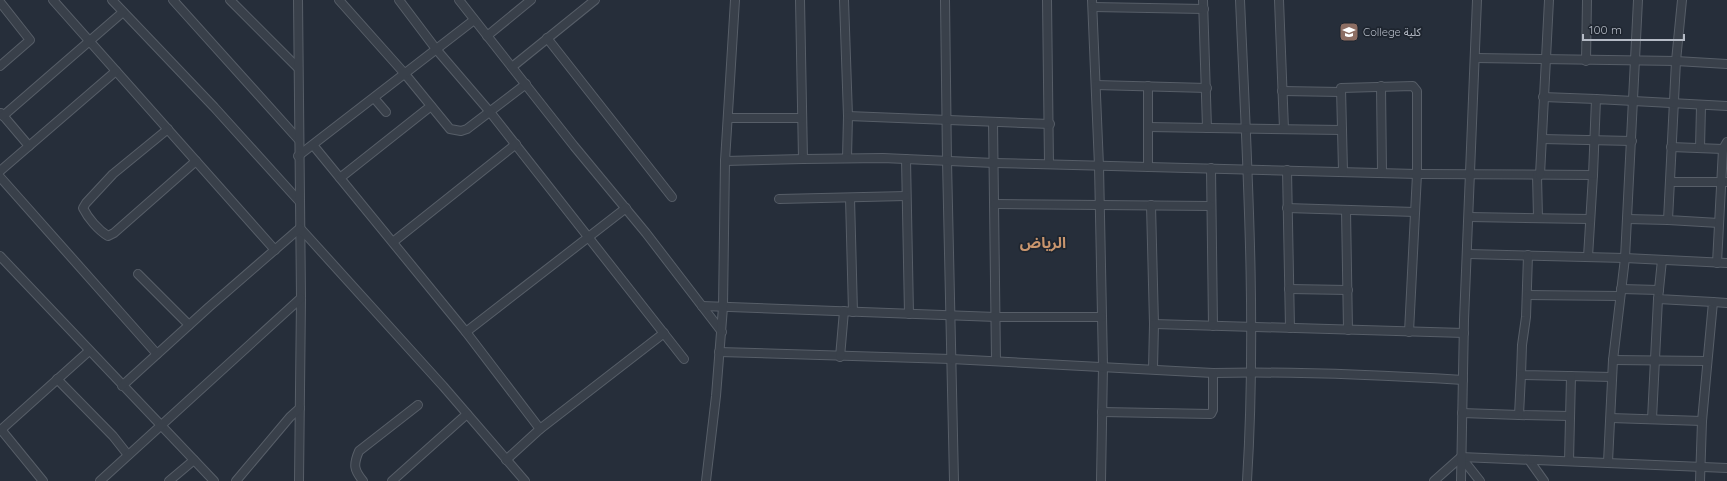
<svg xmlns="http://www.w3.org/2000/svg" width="1727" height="481" font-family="Quicksand,'Noto Sans Arabic',sans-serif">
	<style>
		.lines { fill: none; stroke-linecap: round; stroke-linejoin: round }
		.minor-casing { stroke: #575e68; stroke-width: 10 }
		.minor { stroke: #39404a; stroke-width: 8 }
		.labels { text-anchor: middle; stroke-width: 3.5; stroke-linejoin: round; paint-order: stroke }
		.poi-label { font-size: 11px; fill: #b5bbc6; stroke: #1e252f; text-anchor: start }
		.district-label { font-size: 15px; font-weight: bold; fill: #c8956d; stroke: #1e252f }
	</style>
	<rect width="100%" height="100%" fill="#262e3a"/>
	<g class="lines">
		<defs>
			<g id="minor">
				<path d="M53,0L275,250"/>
				<path d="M112,0L214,107L299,201"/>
				<path d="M173,0L298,139"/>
				<path d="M230,0L298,68"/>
				<path d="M298,0L301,298L299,481"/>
				<path d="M339,0L405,74L450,129L461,131L467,129L526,84"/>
				<path d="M399,0L436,49L490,112L684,359"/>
				<path d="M459,0L574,146L646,233L722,332"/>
				<path d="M800,0L803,159"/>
				<path d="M844,0L848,116L847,158"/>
				<path d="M945,0L947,161L954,481"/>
				<path d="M1047,0L1049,164"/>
				<path d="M1092,0L1099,166L1103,366L1101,481"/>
				<path d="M1203,0L1207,128"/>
				<path d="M1240,0C1247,160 1257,321 1247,481"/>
				<path d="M1279,0L1284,129"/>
				<path d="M1682,0L1676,61L1668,220L1719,223"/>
				<path d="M0,2L30,40L0,66"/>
				<path d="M1093,7L1204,9"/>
				<path d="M487,36L531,0"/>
				<path d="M547,38L672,197"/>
				<path d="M1475,58L1676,61L1727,64"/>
				<path d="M1586,61L1587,0"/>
				<path d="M512,67L595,0"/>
				<path d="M1096,85L1207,88"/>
				<path d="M1381,86L1382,172"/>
				<path d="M1282,91L1341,92"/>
				<path d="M1543,97L1596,99"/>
				<path d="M374,98L386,112"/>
				<path d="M1,113L29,146"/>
				<path d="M3,116L123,12"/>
				<path d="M848,116L1050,124"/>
				<path d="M728,118H802"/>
				<path d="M993,122L996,361"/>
				<path d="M1148,127L1342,130"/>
				<path d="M168,129L113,174L86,203L83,208C88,218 98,230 108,236L114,233L196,161"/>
				<path d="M1542,139L1632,141"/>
				<path d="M313,145L466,332L540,429"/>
				<path d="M1671,147L1723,149"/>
				<path d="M1700,148L1701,106"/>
				<path d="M298,156L474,20"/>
				<path d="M906,159L909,314"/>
				<path d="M725,161L803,159L883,158L994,163L1417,174L1593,175L1588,257"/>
				<path d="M1148,167V86"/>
				<path d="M1211,168L1213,326"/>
				<path d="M1287,170L1290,328"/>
				<path d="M0,171L116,71"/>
				<path d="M1343,171L1341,88L1413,86L1417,91V174L1409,332"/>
				<path d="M1537,175L1538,218"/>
				<path d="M1540,175L1549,0"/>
				<path d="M1593,175L1596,99L1727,106"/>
				<path d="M0,177L157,354"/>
				<path d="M340,178L431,106"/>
				<path d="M1670,182H1727"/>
				<path d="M850,198L853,312"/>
				<path d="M779,199L906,196"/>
				<path d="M995,204L1211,206"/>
				<path d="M1151,205L1154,324L1153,369"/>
				<path d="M1287,208L1415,212"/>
				<path d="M1346,210L1348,330"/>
				<path d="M1469,217L1590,219"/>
				<path d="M1628,219L1668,220"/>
				<path d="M393,242L516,144"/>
				<path d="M1468,254L1625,258L1727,263"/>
				<path d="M1528,255L1526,317L1522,345L1521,375L1612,377"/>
				<path d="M0,256L214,481"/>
				<path d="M1662,260L1658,299L1713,302L1702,421L1700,481"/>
				<path d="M1717,263L1723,149L1727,142"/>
				<path d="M138,274L189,325"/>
				<path d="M1289,289L1348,290"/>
				<path d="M1621,289L1659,290"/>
				<path d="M1527,295L1620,296"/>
				<path d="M1713,302L1727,303"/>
				<path d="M702,306L996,317H1102"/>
				<path d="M1154,324L1464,333"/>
				<path d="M466,332L626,208"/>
				<path d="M719,352L951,359L1213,373C1296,371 1380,375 1463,380"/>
				<path d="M840,357L844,311"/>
				<path d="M1613,360L1707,361"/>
				<path d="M1521,375L1519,415L1570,416"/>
				<path d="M57,379L113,436L128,455"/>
				<path d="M122,386L209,307L300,228L443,386L525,481"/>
				<path d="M1102,412L1211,414L1213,410V373"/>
				<path d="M1462,413L1519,415"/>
				<path d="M1611,418L1702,421"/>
				<path d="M1652,419L1658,299"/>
				<path d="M1461,457L1480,481"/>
				<path d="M506,460L540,429L664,333"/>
				<path d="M1529,460L1544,481"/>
				<path d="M1569,461L1571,376"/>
				<path d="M1608,462L1613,360L1625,258L1638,0"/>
				<path d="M43,481L3,432V428L89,351"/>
				<path d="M100,481L301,298"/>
				<path d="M169,481L194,460"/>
				<path d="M236,481L290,417L300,408"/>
				<path d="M363,481C354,470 353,465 359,451L418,405"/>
				<path d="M392,481L467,414"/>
				<path d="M706,481L716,396L723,307L725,161L735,0"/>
				<path d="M1434,481L1461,457L1727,468"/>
				<path d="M1461,481L1464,320L1477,0"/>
			</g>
		</defs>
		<use href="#minor" class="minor-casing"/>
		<use href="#minor" class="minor"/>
	</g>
	<defs>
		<symbol id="school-square" viewBox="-11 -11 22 22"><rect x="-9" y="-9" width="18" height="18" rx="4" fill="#8d6e63" stroke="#1e252f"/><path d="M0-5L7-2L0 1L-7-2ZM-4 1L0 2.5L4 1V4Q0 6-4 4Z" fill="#fff"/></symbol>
	</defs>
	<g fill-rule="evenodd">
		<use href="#school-square" x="1338" y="21" width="22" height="22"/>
	</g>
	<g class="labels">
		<g class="poi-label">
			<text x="1363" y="36">College كلية</text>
		</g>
		<g class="district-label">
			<text x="1043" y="248">الرياض</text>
		</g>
	</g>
	<path d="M1583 34v6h101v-6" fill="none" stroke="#b5bbc6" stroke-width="2"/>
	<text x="1589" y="34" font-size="12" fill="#b5bbc6" stroke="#1e252f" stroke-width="3" paint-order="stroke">100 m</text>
</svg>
